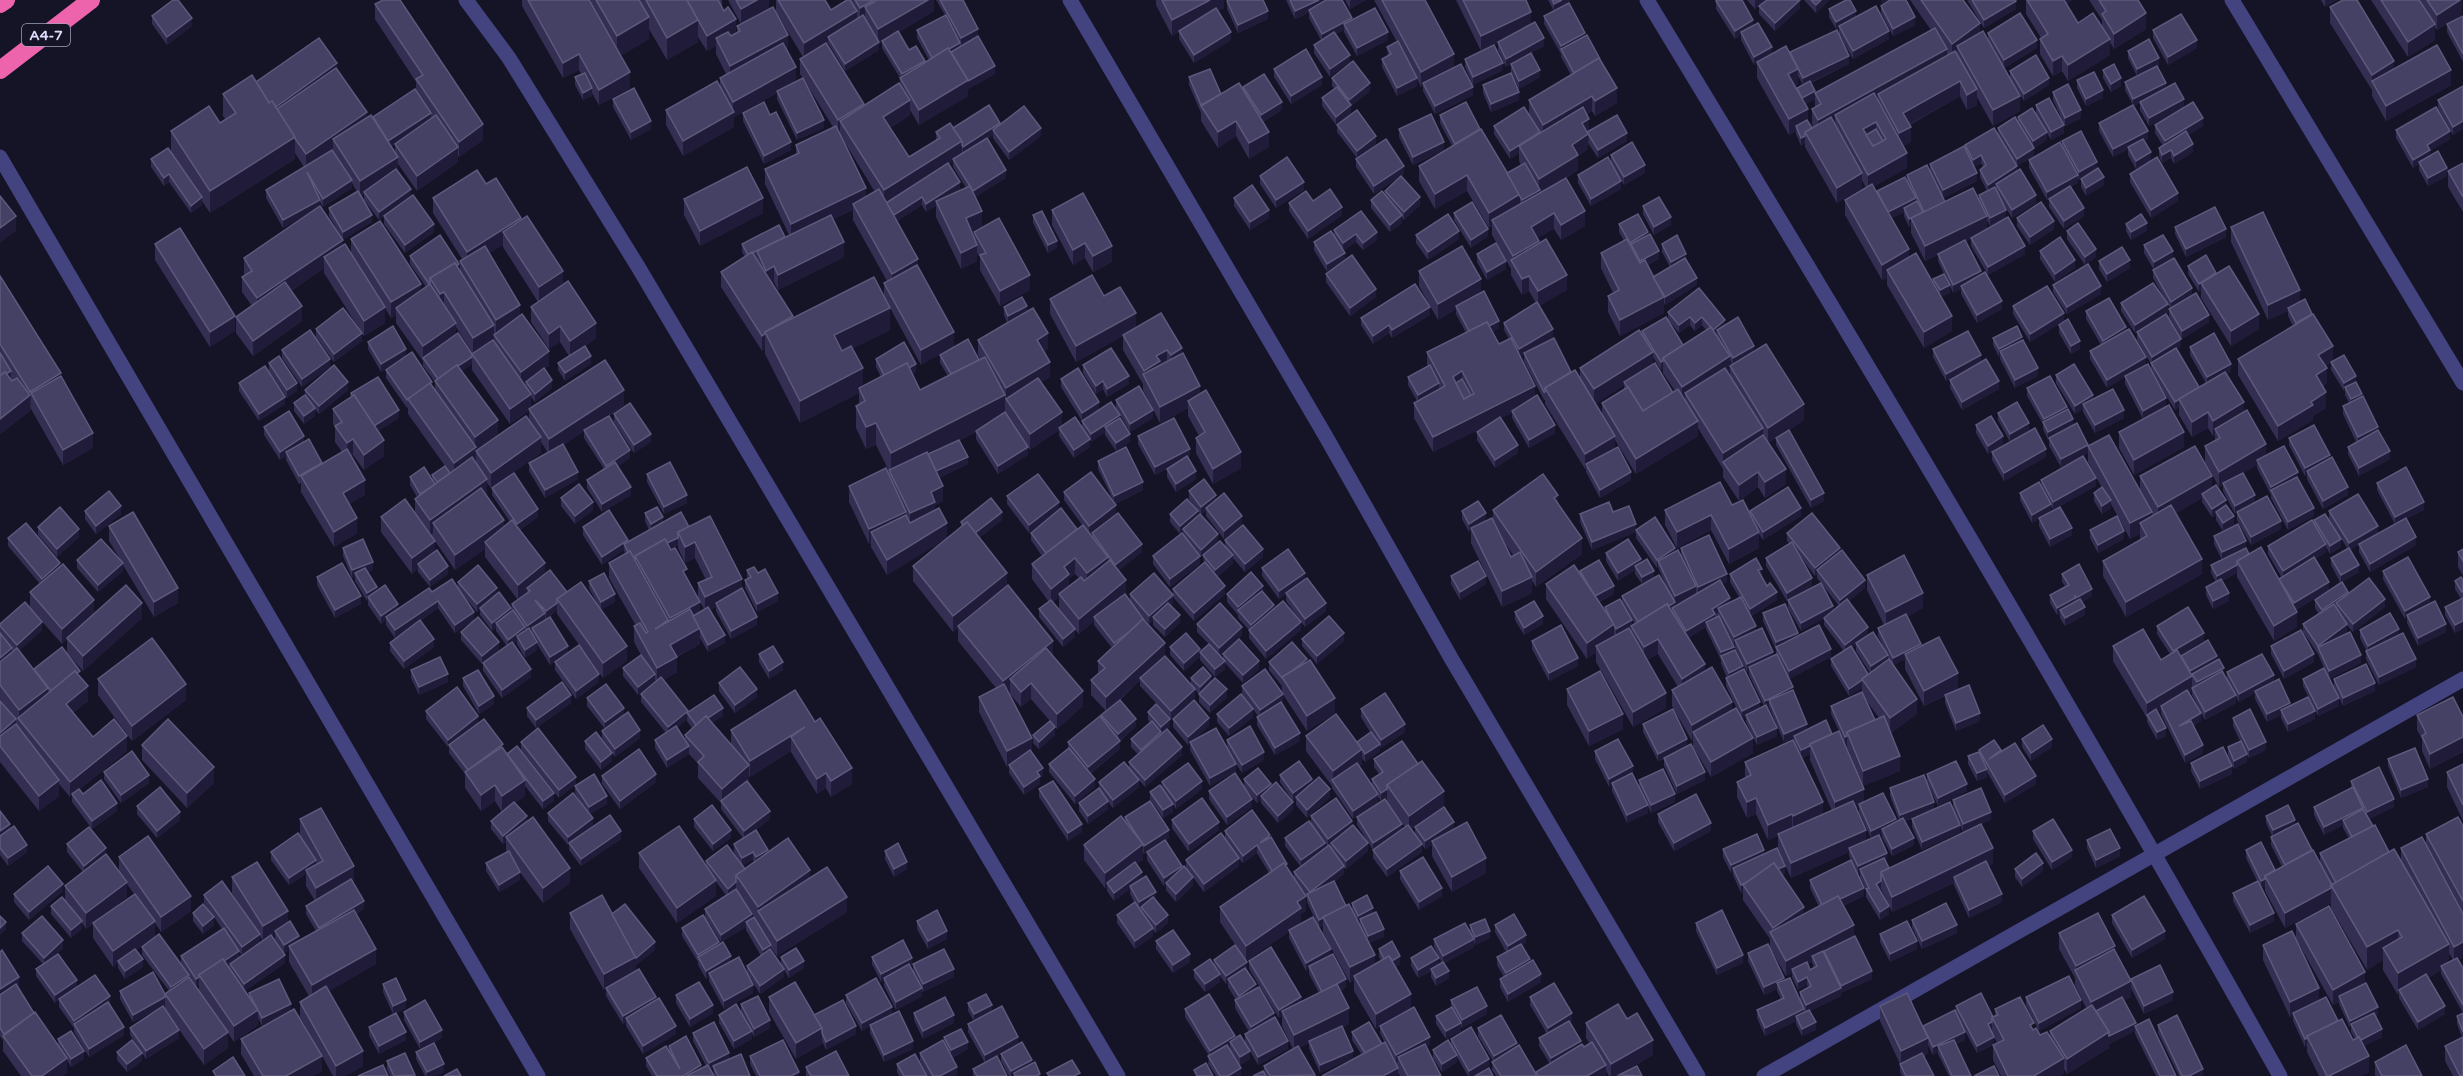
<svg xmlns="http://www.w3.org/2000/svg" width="2463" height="1076" font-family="'Varela Round',sans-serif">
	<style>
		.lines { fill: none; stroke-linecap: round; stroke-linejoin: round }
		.street { stroke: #434380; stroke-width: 15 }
		.highway { stroke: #ed64ac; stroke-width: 18 }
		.wall { fill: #332e52; fill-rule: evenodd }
		.shaded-wall { fill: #1f1b39 }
		.building { fill: #454164; stroke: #5d597c; stroke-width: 1.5; fill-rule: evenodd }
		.labels { text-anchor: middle; stroke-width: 4.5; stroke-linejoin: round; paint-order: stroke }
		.shield { fill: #151326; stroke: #a2a0bb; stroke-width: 1.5 }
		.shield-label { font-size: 14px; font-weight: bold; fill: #dedcfb }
	</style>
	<rect width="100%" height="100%" fill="#151326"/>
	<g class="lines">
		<g class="street">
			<path d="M466,0L509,58L637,265L1118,1076"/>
			<path d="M1070,0L1325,435L1451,658L1698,1076"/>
			<path d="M1647,0C1863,356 2077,713 2280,1076"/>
			<path d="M2232,0L2463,383"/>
			<path d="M0,157L538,1076"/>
			<path d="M1764,1076L2463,679"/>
		</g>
		<g class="highway">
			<path d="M0,4L6,0"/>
			<path d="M0,70L91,0"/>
		</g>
	</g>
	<g class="wall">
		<path d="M522,0H722V7L736,34L737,33V26L741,24L728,0H769V9L788,50L787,51L796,82L803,78L800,74V59L803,57L776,12V0H825L831,10L846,0H934V11L899,32L909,50L925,62L929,60L917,38V30L945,15L936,0H963L995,74L968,89V96L919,125L910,110V115L890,128L909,157L936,140V132L953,128L1000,124L1041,136L1009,160L993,138V135L987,139L1006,178L975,197L982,226L971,231L974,237V232L1030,290L1000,306L980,270V258L977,253V261L961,269L936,217V206L926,212L922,205L897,221L918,265L954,332L921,365L890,308V330L853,348L863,386L881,377L876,367V359L916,372L912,374L920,390L948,376L940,363V355L980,359L978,355V340L1007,322L1004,315V307L1027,311L1048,349L1043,352L1050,377L1041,382L1062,426L1082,428V421L1088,417L1082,421L1061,387V379L1099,410L1120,418L1130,442L1116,451L1105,435V432L1091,442L1090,440V447L1074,458L1059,436V430L1030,450L1019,434L1028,455L998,474L976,439V432L960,440L968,464L939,478L943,501L935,505V510L947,538L961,527V522L1002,520L979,538L1007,586L1053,656L1083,706L1057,729L1055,727V735L1039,749L1033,743V735L1050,721L1031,699L1021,707L1010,694V691L1008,692L1032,753L1043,776L1040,778V784L1024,795L1009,773V766L1007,767L979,712V697L996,688L958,641V628L953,632L913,581V566L945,539L887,575L871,547V543L869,544L849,502V486L889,474V471L876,445L866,449L856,428V406L859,404V393L800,423L765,354V349L762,351L721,287V272L745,257L742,252V244L785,237L789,235L765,184V169L796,155V145L833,127L804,80L824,128L797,140L777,99V93L734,117V127L683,156L666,125V110L720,86V78L726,74L716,54V46L707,51L698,37V42L667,60L649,29V39L620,56L630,88L599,105L592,93V96L583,100L575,85V77L581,74L579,70L563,78L522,6ZM882,42V48L900,78V84L864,105L827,44L828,43L845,71L879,50V44ZM845,143L875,192L866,197ZM953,162V167L966,188L960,190L949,164ZM853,210V220L887,281L884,283V297L793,318L772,283L774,282L778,290L844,257L833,219Z"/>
		<path d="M1156,0H1224V8L1218,11L1231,40L1194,63L1179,39V32L1172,36L1156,5Z"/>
		<path d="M1286,0H1323V2L1352,20L1388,40L1357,56L1344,32V30L1336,34L1330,77L1314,53V45L1321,40L1309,18V13L1295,19Z"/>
		<path d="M1345,0H1366L1350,9Z"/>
		<path d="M1374,0H1425L1454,67L1473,95L1435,114L1423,91V86L1421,87L1417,79V86L1397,96L1382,67V59L1388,56L1387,47L1397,42Z"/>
		<path d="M1456,0H1526L1531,24L1544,46L1531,53L1540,77L1519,89L1512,74L1519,100L1491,112L1483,93V85L1511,73V64L1506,67L1498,50V43L1494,45L1503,70L1473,85L1465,67V59L1481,51Z"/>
		<path d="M1548,0H1570V4L1617,103L1595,116L1592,111L1587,114L1589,131L1627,141L1598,158L1588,143V149L1578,156V170L1561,181L1585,226L1561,240L1554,229L1537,238L1539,243L1567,290L1539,306L1553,337L1535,347L1580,379V368L1642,335V331L1668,320V312L1699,288L1725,325L1754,351L1804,420L1781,435L1824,501L1811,508L1776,445V438L1768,443L1786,484L1765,498L1758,487L1739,501L1723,477V469L1698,428V436L1636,474L1615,440V449L1631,480L1600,498L1586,472V469H1585L1545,404V400H1544L1524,361V354L1520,356L1535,397L1555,433L1529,448L1512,418V413L1501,418L1518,453L1495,468L1477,440V432L1488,425L1433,452L1414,418V403L1417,401L1408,385V377L1427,366V352L1466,333L1456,314V309L1438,320L1419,286V271L1481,293L1499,328L1492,332L1499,344L1509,339L1504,330V323L1536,303L1529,291L1522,295L1511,275V269L1492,235V226L1489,228L1467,191L1435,209L1419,181V166L1452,146L1440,123V115L1480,129L1507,173L1521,165L1519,161V153L1510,159L1494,134V126L1529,115V100L1571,75L1561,57V54L1544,24V16L1554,11ZM1668,320L1679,333L1690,325L1695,331L1702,325L1706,330L1683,345ZM1653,357L1661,370L1663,369V373L1675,391L1673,393L1653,364ZM1730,360L1732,365L1730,366V375L1728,372L1730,371ZM1624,385V389L1602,403V414L1595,404Z"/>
		<path d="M1747,0H1766L1755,9Z"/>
		<path d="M1804,0H1829L1816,13Z"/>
		<path d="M1910,0H1963L1980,33L1988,39V33L2037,48L2004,68L2010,78V71L2049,85L2024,101L2013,83L2020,111L1993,126L1977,97V105L1967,110L1960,96L1910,125L1911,142L1903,146L1907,168L1873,187L1877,193V191L1907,180V175L1930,171V164L1965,148V145L1998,135V128L2018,121V117L2045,129L2036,113V105L2064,133L2051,140L2047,133V140L2034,148V156L2017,166V171L2036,203L2012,218L2003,203L2006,218L1990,226L1987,220V229L2025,254L1988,275L1971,246V239L1966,241L1981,275L2002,309L1977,323L1961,294V289L1953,293L1950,286V293L1941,297L1952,331L1924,348L1887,285V278L1882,280L1845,215V200L1866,188L1862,180V188L1837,203L1805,147V143L1801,146L1796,134V131L1789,135L1757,78V64L1754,65L1741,40V35L1735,39L1716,9V1L1753,25L1772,54H1790V52L1849,64L1811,83L1815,99L1806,104L1808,122L1812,128L1813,127L1812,124V109L1815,107V93L1931,30ZM1798,76L1803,85L1797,90L1795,86L1798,84ZM1981,163L1983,167L1980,170V177L1987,191L1979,195V199L1945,202L1935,182L1943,198L1977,181L1974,167ZM1904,212V216L1909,227L1911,226V233L1925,261L1938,255V261L1944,274L1933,279V283L1909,257L1892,218Z"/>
		<path d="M1967,0H2015L2016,9L1984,28Z"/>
		<path d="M2026,0H2073L2067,4L2078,23L2102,27V20L2089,0H2138L2146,29L2114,49L2110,42V55L2068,81L2062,71L2053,76L2040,54V39L2041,38L2026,14Z"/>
		<path d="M2321,0H2336L2325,7Z"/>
		<path d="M2371,0H2462V15L2437,30L2435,27V40L2408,57Z"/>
		<path d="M1227,1L1268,19L1238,33L1227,9Z"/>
		<path d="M375,4L483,140L459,157L458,156V162L417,191L398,164V171L411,197L434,232L405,253L384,224V216L407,199L379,220L364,200V194L361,196L372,222L343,239V245L351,253V239L421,291L426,287L410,264V256L460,271V261L462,259L433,213V198L486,184L521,220L596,338L585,346L591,364L565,381L558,370V363L569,356L560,342L549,349L531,322V307L538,302L503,247V245L489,253L520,316L549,366L544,369L552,388L535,402L531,397V408L624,405L609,416L630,458L618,466L631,495L602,512L587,488V480L604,469L584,438V431L563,445L578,479L545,498L529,471V463L548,453L541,442V453L491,488L487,483V494L486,495L504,527L510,522L492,495V488L538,517L520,530L545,573L567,592L599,607L589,588V581L615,602L601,610L627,661L603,678L557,614V610L547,619L568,653L599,682L576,699L555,670V662L565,655L550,665L537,644V650L525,658L517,644V641L513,644L531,677L502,698L483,671V663L482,664L461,640V632L499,650L484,662L507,646L496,631V628L492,631L480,615V610L477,612L463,595L474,620L455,633L438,608L420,621L434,647L404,669L390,651V643L413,626L395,638L386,625V620L381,624L368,605V600L367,601L355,581V577L352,578L343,556V548L373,570L368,572L377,591L398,609L432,592L458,588V582L497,594L511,612L512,604L518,600L485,557V549L455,570L435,541V551L448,574L430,587L418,572V569L412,574L381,532V517L415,513V499L417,497L410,485V477L432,480V475L450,473L408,414V407L407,408L386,378V370L396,363L381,372L368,349V342L406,356L435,389V382L423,366V361L396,323V315L391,318L385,308V323L364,336L362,334V341L334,362L316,337V329L358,327L324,273V268L291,291L302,321L253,356L236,333V317L252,306L242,292V277L245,275L244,274V258L308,214L283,228L266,198V190L304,167L295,153V159L210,213L202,201V205L191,213L169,182L164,186L151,167V159L171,151V131L220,123L226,120L223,116V94L256,82L337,69L367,117H373L416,91V82L375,19ZM395,145V152L391,147ZM352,183L357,192L329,208V216L342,238L320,207V202L323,207L352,188ZM456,327L473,354H472L456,335ZM472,364V370L510,424L529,411V420L498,436L462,371Z"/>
		<path d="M1759,6L1800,8L1775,31L1759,14Z"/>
		<path d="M1881,6L1915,25L1893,36L1881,13Z"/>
		<path d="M2330,7L2394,69L2451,85L2386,121L2372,96V90L2330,23Z"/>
		<path d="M1829,9L1856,17L1889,39L1853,59L1839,34V28L1836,29L1829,17Z"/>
		<path d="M152,16L192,26L167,45L152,24Z"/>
		<path d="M2463,16V62L2447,32V24Z"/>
		<path d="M2153,30L2197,48L2168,65L2153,38Z"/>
		<path d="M2128,51L2159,66H2157L2166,88L2184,107L2149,126L2140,110V103L2134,106L2148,139L2144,141L2151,160L2136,169L2128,155V149L2113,157L2099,131V123L2133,105L2125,90V82L2137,76L2128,58Z"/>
		<path d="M1274,69L1322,85L1291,104L1274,77Z"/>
		<path d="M2103,70L2121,86L2111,92L2103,78Z"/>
		<path d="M1189,77L1221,94L1243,89V87L1282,110L1263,122L1269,147L1249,159L1236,136L1218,148L1201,121V113L1189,85Z"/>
		<path d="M1332,78L1370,91L1351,106V113L1336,125L1322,106V98L1335,89L1332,86Z"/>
		<path d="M2077,80L2103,98L2086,106L2077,88Z"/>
		<path d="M2463,86V129L2453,135L2438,108V100Z"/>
		<path d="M2053,92L2081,118L2065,126L2053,100Z"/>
		<path d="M613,99L651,129L631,140L613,107Z"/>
		<path d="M743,113L770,115L791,150L764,164L743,121Z"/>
		<path d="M1337,125L1376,144L1357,158L1337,132Z"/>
		<path d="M2155,125L2203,126L2188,135L2193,152L2174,164L2171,158L2162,163L2159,156V148L2163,146L2155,133Z"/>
		<path d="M1399,129L1444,150L1413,165L1399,137Z"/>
		<path d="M2396,130L2450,139L2430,151V156L2447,176L2428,186L2419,170V164L2413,168L2396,138Z"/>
		<path d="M2062,141L2097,168L2104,185L2086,196L2081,187V179L2083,177L2079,180L2078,178V183L2070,187L2084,216L2064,229L2049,207V199L2059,193L2047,200L2029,168V160L2062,147Z"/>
		<path d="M1611,155L1645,173L1624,185L1614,168L1621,189L1591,206L1578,183V175L1611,163Z"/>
		<path d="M1356,159L1404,174L1401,176L1420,205L1404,220L1402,218V223L1390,232L1371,208V200L1385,194V191L1401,176L1374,194L1356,167Z"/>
		<path d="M2463,163V212L2448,187V171Z"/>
		<path d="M2130,174L2178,201L2151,218L2130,182Z"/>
		<path d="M1260,176L1304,190L1276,208L1260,184Z"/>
		<path d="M1234,198L1269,218L1250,230L1234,206Z"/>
		<path d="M684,199L763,213L700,246L684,215Z"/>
		<path d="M1289,203L1342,215L1308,239L1289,211Z"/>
		<path d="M1643,206L1671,225L1654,235L1643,214Z"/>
		<path d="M1052,210L1112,262L1093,272L1085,258L1073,265L1052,225Z"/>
		<path d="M1361,211L1377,240L1363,250L1356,242L1344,250L1345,260L1376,297L1350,316L1326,282V274L1345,261L1327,272L1314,250V242L1334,235V230Z"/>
		<path d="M1454,213L1488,236L1471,248L1454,220Z"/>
		<path d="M1033,215L1057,248L1048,253L1033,223Z"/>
		<path d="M2017,218L2054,229L2030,245L2017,226Z"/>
		<path d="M1619,224L1648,236L1659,259L1648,265L1653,277L1670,267L1662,252V244L1686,260L1697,285L1665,305L1664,303V313L1620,336L1608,312V296L1613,293L1601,268V253L1624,241L1619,232Z"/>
		<path d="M2126,224L2147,231L2131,240L2126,231Z"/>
		<path d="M2175,227L2226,237L2186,257L2175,234Z"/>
		<path d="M2231,227L2300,302L2333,361L2356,383L2362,397L2378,430L2390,459L2359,476L2348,454V447L2356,442L2343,414V406L2349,403L2345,395V390L2344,391L2331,370V363L2326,366L2327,383L2323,386L2326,408L2313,416V420L2278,441L2238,375V359L2293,326L2288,316V311L2268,320L2231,242Z"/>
		<path d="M2067,231L2096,257L2085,265L2067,239Z"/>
		<path d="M1416,235L1459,239L1428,260L1416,243Z"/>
		<path d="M155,244L235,331L210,347L155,260Z"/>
		<path d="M2144,245L2173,259L2192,295L2209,322L2182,339L2169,317V309L2170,308L2153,278V270H2154L2144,253Z"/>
		<path d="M2040,251L2075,268L2055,282L2040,259Z"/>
		<path d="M1477,254L1506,269L1487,280L1477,262Z"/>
		<path d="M2099,261L2130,268L2107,282L2099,269Z"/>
		<path d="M2188,266L2216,273L2259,329L2231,346L2201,298V290L2199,292L2188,274Z"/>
		<path d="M0,276L61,376L93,448L63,465L31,409V406L30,411L0,434Z"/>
		<path d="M2053,285L2101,294L2067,314L2053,292Z"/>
		<path d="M1104,296L1136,328L1182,354L1200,393L1241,468L1213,484L1196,453V438L1199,436L1188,416V408L1160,423L1143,390V384L1123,350V336L1076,362L1050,314V299Z"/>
		<path d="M2121,303L2168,312L2145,327L2181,347L2177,349L2199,387L2206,383L2190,355V347L2231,372L2227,374L2244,412L2266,456L2298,478L2314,516L2288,530L2271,498V495L2257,468V465L2243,473L2255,502L2281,529L2251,545L2237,520V513L2235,514L2223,491V485L2219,487L2205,462V446L2215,441V435L2213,436L2208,428L2192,437L2179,415V407L2175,410L2157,381L2166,406L2184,447L2134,475L2119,448V432L2143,419L2125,384V377L2107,388L2090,359V351L2101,345L2086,319V311L2126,330L2146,365L2151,370V364L2137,340V332L2135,333L2121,311Z"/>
		<path d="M2013,306L2064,321L2030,342L2013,314Z"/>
		<path d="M1430,315L1392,338L1389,333L1373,344L1361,325V318Z"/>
		<path d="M2059,325L2080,349L2071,354L2059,333Z"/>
		<path d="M1993,338L2022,340L2038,376L2015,388L2000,359V357H1999L1993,345Z"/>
		<path d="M1933,349L1981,362L1999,389L1962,410L1950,388V380L1969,369L1946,381L1933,357Z"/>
		<path d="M282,350L330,367L302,387L282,358Z"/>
		<path d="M269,363L297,391L287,398L269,371Z"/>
		<path d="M1083,365L1129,384L1107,397L1103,389L1096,394L1083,373Z"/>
		<path d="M2056,375L2093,399L2124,418L2095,433L2083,412V409L2075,414L2056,383Z"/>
		<path d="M239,383L285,404L259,421L239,391Z"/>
		<path d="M2027,388L2067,409L2073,425L2088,446L2140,491V476L2212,487L2226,505L2234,524L2223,531L2216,520V515L2212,517L2202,502V498L2176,513L2202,574L2126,617L2103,576V561L2140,540V534L2130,539L2111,504V508L2102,514L2094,501V493L2102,488L2088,462V453L2061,467L2049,446V440H2048L2043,429V424L2027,396Z"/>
		<path d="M305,390H348L319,414L315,409V416L304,424L294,411V403L305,395Z"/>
		<path d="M351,393L399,418L378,431L384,456L364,470L353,455L351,456L365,495L349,504L357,533L334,547L301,492V483L299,484L286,460V456L280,460L264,435V427L304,442L322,464L342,452L335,442V427L333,424V409L351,397Z"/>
		<path d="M1116,400L1153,418L1130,432L1116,408Z"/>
		<path d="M1998,413L2029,431L2010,442L1998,420Z"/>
		<path d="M614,414L651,442L634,453L614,422Z"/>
		<path d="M1976,425L2003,444L1988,454L1976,433Z"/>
		<path d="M1138,436L1190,456L1188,457L1196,479L1176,492L1167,477V469L1174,465L1155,475L1138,444Z"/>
		<path d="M2289,438L2330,459L2348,495L2323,509L2307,479V475L2305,476L2289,445Z"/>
		<path d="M1992,452L2046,457L2004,481L1992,460Z"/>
		<path d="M1098,461L1143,490L1115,504L1116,513L1089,533L1092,536V533L1142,552L1119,570L1126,595L1130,600V594L1173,603L1171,605L1180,622L1165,637L1153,625V620L1149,624L1139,613L1165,656L1191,684V678L1211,682L1227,697L1210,713L1199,702V694L1195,690V697L1171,719L1140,686V680L1120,700L1136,726L1120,741V749L1090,774L1095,787L1075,804L1049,772V764L1068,750V742L1101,717V715L1106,711L1091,695V680L1098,674V661L1112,648L1094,625V621L1079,634L1075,630V637L1063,647L1039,617V609L1049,602L1032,579V564L1042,556L1031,540V533L1056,512L1029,533L1007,504V496L1059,510L1077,529L1082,525L1064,500V492L1114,502L1098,469ZM1075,574L1079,578L1069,586V578ZM1059,597V609L1053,602Z"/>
		<path d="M647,474L687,503L664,514L647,482Z"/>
		<path d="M2041,480L2096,486L2053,510L2051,506V512L2072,535L2050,547L2039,526V519L2032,523L2020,500V493L2041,486Z"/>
		<path d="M2377,483L2424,510L2406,519L2416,545L2370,572L2359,552V545L2350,550L2359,572L2342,582L2348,594L2385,607L2353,632L2347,625V632L2344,634L2361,663L2329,679L2339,706L2318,716L2303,686V679L2324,668L2318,654L2303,632V624L2319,614L2315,608V600L2340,582L2331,565V558L2347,548L2329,519V511L2378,533L2395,524L2377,490Z"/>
		<path d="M1189,491L1216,499L1242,524L1224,539L1206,516V511L1201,515L1189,499Z"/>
		<path d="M561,498L593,510L575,524L561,506Z"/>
		<path d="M1558,504L1582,554L1536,587L1532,581V593L1502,607L1471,543V531L1469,532L1462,519V511L1486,521L1493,519V510ZM1502,539L1511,552L1514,556L1511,557Z"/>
		<path d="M1732,505L1750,514V511L1801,516L1763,540L1759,534V548L1729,564L1711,530L1677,548L1665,525V510Z"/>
		<path d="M85,511L121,514L96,534L85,519Z"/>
		<path d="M1613,512L1636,530L1681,556V548L1727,582L1722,584L1730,602L1739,597L1730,582V574L1762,577L1777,600L1751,616L1756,631L1773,656L1776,654V650L1763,621V613L1831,657L1789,679L1807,729L1832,734L1839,731L1831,714V706L1862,693V688L1849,696L1831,666V659L1844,651L1824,625V618L1801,631L1788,608V600L1833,611L1839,606L1817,578V574L1815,576L1799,555L1812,586L1787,601L1766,566V558L1790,544L1787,541V533L1840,552L1865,588L1849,601L1868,635L1887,654L1878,636V628L1884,625L1867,590V575L1923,608L1908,616L1921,646L1958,689L1946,695L1980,721L1956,731L1945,703V696L1924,706L1905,669V659L1893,665L1917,714L1891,733L1900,771L1863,786L1864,802L1896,822L1899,820L1890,796V788L1934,809L1960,825L1953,808V800L1991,820L1981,824L1993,864L1988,866L2002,902L1969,918L1954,885V883L1892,912L1881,889L1879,890L1889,914L1880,920L1866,897V890L1860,877V873L1858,874L1849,856V852L1791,878L1778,850V836L1768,840L1756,814L1747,818L1737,797V782L1745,778V762L1794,742V738L1784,742L1769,707L1767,708L1777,736L1757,745L1746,722V717L1742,719L1753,753L1711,777L1693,747V740L1692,741L1672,706V690L1678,687L1658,654L1647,660L1666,708L1633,727L1596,662V652L1587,659L1546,599V584L1580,574V571L1614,594L1599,602L1605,611V607L1632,626L1635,624L1622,603V596L1642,584L1635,574V570L1618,581L1606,561V553L1641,562L1654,577L1668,591L1658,567L1657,568L1636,538V532L1592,550L1580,522V514ZM1693,596L1675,607V604ZM1720,619L1734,645L1735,644V648L1747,672L1749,671V675L1764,706L1760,708ZM1706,627V629L1721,660V664L1727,678H1726V686L1740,715L1732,710L1705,671L1688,638ZM1856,645V651L1870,673L1868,674L1852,648ZM1866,700L1879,718L1875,720ZM1847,744V747L1858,775L1845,745ZM1810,754V760L1832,811L1823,815L1802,758ZM1859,807V812L1871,838L1866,841L1856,808ZM1920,816L1912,819V827L1922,850L1960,832V825L1963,832L1980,825L1889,868L1885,862L1887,861L1879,835L1882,834V837L1892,856L1914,845L1905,821Z"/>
		<path d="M645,513L663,522L689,527L742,589L757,625L731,639L716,611V607L710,610L725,643L708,652L700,638V644L677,657V672L664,680L688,712L723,716L712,723L731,744V730L795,690L852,784L831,797L826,788L817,794L791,752V751L750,777L749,775V780L748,781L770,819L753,832L768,853L810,878L847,912L777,956L771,948V950L784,977L760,994L750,978L753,993L724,1009L709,981V977L706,979L698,965V962L682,936V928L719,945L731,962L747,972V966L761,956L746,930V927L721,942L705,917V909L726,895L716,882V896L677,923L639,868V853L706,865V861L740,862L734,852V844L743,838L721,809V803L698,778V764L689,754L667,768L655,748V740L666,733L641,702V694L656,682L655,680V682L638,695L623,676V668L641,655L634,642V626H636L609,578V563L625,554L624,550L602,565L583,535V527L628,542L649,530L645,521ZM678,545V548L685,563L695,558L706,580L698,583V599L671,549ZM700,602L704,609L700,612ZM687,719V721L692,728L685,735V740L677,728ZM753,860L755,862L745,869L743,865ZM746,905L758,922V924L752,918Z"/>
		<path d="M1170,514L1198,516L1218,542L1206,553L1225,546V540L1263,557L1245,572L1233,558V563L1217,577L1225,594L1194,621L1173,597V589L1204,563L1203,555L1201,557L1200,556V564L1170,587L1153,564V556L1183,535V531L1180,534L1170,522Z"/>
		<path d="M2314,520L2341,547L2330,554L2326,547V552L2315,559L2329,590L2296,610L2297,627L2274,641L2237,577V573L2222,581L2229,601L2213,609L2206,595V587L2216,582L2211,573V565L2222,560L2214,544V536L2246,548L2249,554L2279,579L2282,578L2268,554V546L2314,524Z"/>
		<path d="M109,526L178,603L154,617L123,565V571L98,592L77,568V560L120,559L109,541Z"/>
		<path d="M38,527L79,537L57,557L38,535Z"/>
		<path d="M2090,530L2124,539L2098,553L2090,538Z"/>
		<path d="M8,538L60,566L94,614L142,618L83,671L67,653V639L62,644L30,608V592L40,584L8,546Z"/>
		<path d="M2463,549V576L2458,567V552Z"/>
		<path d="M1262,568L1305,579L1326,611L1305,627L1286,601V594L1279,599L1262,576Z"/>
		<path d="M747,570L758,573L778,601L757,612L745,588V580L747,579Z"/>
		<path d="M2383,571L2430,603L2446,632L2418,646L2407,623V618L2405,619L2383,579Z"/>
		<path d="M2062,574L2092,596L2082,602L2085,615L2065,626L2060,618V614L2057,615L2050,603V595L2065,586L2062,582Z"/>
		<path d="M1451,576L1486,584L1460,600L1451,584Z"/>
		<path d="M317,577L361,604L335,618L317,585Z"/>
		<path d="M2463,580V629L2455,633L2445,615V607L2461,599L2455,589V581Z"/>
		<path d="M1263,592L1274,609L1301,630L1266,659L1249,638V630L1238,618V614V615L1227,602V594Z"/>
		<path d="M1515,612L1543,624L1524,635L1515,620Z"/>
		<path d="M0,624L42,630L19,651L34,670L80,676L88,701L73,713L93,737L127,751L80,789L83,794L117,811L92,829L72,802V795L70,797L59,784V796L39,811L0,762V701L6,708L0,700Z"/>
		<path d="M1197,624L1242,635L1220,656L1223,659V654L1259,669L1243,683L1225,663V669L1215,677L1200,660V652L1209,644L1197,632Z"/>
		<path d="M2157,626L2204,640L2180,655L2181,657L2217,660L2236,703L2205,720L2192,695V692L2189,693L2201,721L2193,726L2203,753L2185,763L2161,714V710L2157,712L2166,736L2157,740L2147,722V718L2113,661V646L2161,660L2170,654L2157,634Z"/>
		<path d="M2360,630L2399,635L2416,667L2379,685L2366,659V650L2360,638Z"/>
		<path d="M1302,639L1344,641L1317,664L1302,646Z"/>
		<path d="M1532,641L1578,666L1549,681L1532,649Z"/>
		<path d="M2271,646L2314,662L2284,679L2271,654Z"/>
		<path d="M1170,647L1200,657L1184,671L1170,655Z"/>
		<path d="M759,654L783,670L769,679L759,662Z"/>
		<path d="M1269,662H1307L1335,713L1307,731L1282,693V686L1269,670Z"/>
		<path d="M411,670L448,682L419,695L411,678Z"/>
		<path d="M2227,672L2274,682L2290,706L2315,719L2288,732L2281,718V715L2267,722L2255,699V693L2239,702L2227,680Z"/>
		<path d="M463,678L494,704L479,714L463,686Z"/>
		<path d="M98,679L186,700L132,741L98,695Z"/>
		<path d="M2334,679L2375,691L2343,706L2334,687Z"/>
		<path d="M719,683L757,697L735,713L719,691Z"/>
		<path d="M1242,686L1283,702H1282L1300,741L1275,755L1257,725V717L1258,716L1242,694Z"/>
		<path d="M1567,689L1623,729L1589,746L1567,705Z"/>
		<path d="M587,698L624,714L640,738L615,757L602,738V731L605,729L587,706Z"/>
		<path d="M571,703L536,728L527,716V708Z"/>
		<path d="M1361,709L1405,732L1381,748L1380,746V751L1365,762L1362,758V764L1359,766L1372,784V779L1379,774L1374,767V759L1444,807L1423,821L1454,829L1486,873L1452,892L1432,856V845L1425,849L1415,834V827L1411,830L1422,852L1387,877L1373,858V850L1357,825V817L1402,829L1405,827L1387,801V797L1381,801L1378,797V802L1353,819L1332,788V786L1306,751V736L1357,742L1370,732L1361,717Z"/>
		<path d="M426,711L478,723L503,749L507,754L554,801L543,809L525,786V796L515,803L527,822L570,883L543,903L519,871L520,880L499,892L486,871V863L506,852V842L503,844L491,829V821L502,812L495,801L481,811L465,788V774L449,753V747H448L426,719Z"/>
		<path d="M1148,712L1170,727L1163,733L1182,755L1145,787L1139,780V787L1113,808L1108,802V809L1088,824L1079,811V803L1099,788V782L1129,768V762L1138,754L1131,747V739L1150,722L1148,720Z"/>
		<path d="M1217,714L1253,717L1229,736L1217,722Z"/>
		<path d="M2417,715L2463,717V752L2430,769L2422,751V739L2417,730Z"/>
		<path d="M2233,718L2266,750L2249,758L2247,755V762L2234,769L2228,755V747L2240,741L2233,726Z"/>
		<path d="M1173,719L1209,726L1191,742L1227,747V740L1264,760L1242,773L1236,764V771L1210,786L1190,750V743L1188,745L1173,727Z"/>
		<path d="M1643,724L1687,746L1705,780L1677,794L1664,766V759L1658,761L1643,732Z"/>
		<path d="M2022,739L2052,747L2031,761L2022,747Z"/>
		<path d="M585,741L612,761L601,770L585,749Z"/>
		<path d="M521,742L576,777L559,798L521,750Z"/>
		<path d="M142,745L214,783L187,808L142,760Z"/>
		<path d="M1979,750L2001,752L2036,784L2005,803L1987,772V777L1977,781L1968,764V756L1979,752Z"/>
		<path d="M1595,751L1648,813L1627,823L1612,791V785L1609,787L1595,759Z"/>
		<path d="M2388,759L2428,787L2401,798L2388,766Z"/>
		<path d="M2191,763L2232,774L2200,789L2191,771Z"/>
		<path d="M2463,764V821L2447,787V772Z"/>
		<path d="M104,772L149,783L121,803L104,779Z"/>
		<path d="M1927,774L1967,791L1938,806L1927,782Z"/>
		<path d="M1280,775L1312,783L1330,797L1307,818L1296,805V799L1293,801L1280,782Z"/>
		<path d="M602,776L656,782L620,809L602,784Z"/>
		<path d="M1244,779L1271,787L1293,810L1278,823L1261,803V799L1257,803L1244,787Z"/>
		<path d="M1639,780L1675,802L1651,813L1639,788Z"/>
		<path d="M2351,781L2394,807L2369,819L2389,852L2401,861V848L2426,843V834L2463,826V957L2458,960L2463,968V1076H2453L2445,1061V1046L2462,1037L2457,1024V1016L2463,1013L2441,974V970L2428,978L2445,1014L2418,1030L2399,998V994L2398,995L2383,970V960L2367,970L2331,908V903L2285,928L2265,891V886L2261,888L2274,921L2250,933L2233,901V893L2257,881L2246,858V850L2275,870L2282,867L2271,845V837L2272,836L2266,823V816L2295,825L2320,862V853L2349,838L2343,828V825L2324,835L2314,815V807L2351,788ZM2449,953L2453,960L2449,962Z"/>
		<path d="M1162,782L1202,789L1176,809L1173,804V812L1163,818L1150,799V792L1162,789Z"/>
		<path d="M575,786L607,804L590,814L593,826L585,832L621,839L581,866L569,850V844L568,845L548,821V813L582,804L575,793Z"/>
		<path d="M1039,789L1082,832L1068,841L1039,797Z"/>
		<path d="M1209,791L1252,807L1227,825L1209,799Z"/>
		<path d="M137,806L180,820L157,838L137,814Z"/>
		<path d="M0,811L10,829L27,852L8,866L0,855Z"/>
		<path d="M1658,814L1711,831L1674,851L1658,822Z"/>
		<path d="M1311,816L1352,827L1368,851L1346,869L1344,868V874L1334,882L1346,906L1352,908V903L1373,913L1384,937L1369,943L1375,964L1381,961L1379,957V949L1400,964L1395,967L1411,1009L1430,1045L1426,1047L1441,1076H1400L1398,1073V1076L1362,1055L1352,1040V1032L1382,1044L1385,1043L1380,1033V1027L1376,1029L1354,991V980L1350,983L1323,933V926L1319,928L1331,955L1346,987L1340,991L1349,1024L1342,1027L1353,1058L1320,1073L1309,1048V1043L1299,1048L1315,1076H1253L1264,1073V1066L1293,1049L1282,1026V1016L1279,1018L1249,969V961L1301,1002L1319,993L1309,974V969L1306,971L1289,938V932L1246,961L1220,922V907L1269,873L1257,853L1243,863L1239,859V866L1204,892L1186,868V860L1225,838V831L1270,838L1287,867L1294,878V872L1301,867L1285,846V838L1325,848L1327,846L1311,824ZM1303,890L1307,896V902L1319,928L1301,923V914L1306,911Z"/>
		<path d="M1125,817L1169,838L1166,840L1193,885L1176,902L1166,890V884L1164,886L1147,860V853L1144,854L1143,852V860L1136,864L1142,879L1156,899L1168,923L1156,933L1153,930V936L1135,949L1117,923V915L1134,902L1130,894V889L1114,901L1107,891V887L1105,888L1084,860V845L1125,822Z"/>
		<path d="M300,819L354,882H353L364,909L356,914L376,964L329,991L363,1066L345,1076H333L322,1056V1071L313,1076H254L241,1054V1039L275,1020L262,1026L258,1018V1025L234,1042L228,1033V1048L204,1065L171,1018L179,1038L146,1059L130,1035V1028L165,1009V1005L133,1022L120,999V991L165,994L169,991L142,955V947L181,964V956L222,929L214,917V925L203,934L193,921V913L213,916L204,903V895L246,915L232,893V877L288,922L299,941L316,931L306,914V906L315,901L306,886V874L289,885L271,860V852L304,842L300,835ZM275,934V939L284,953L289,950V962L309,996L300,1002V1017L321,1054L291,1010L249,993V997L245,991L285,963L272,936ZM260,936L263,941L239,958L238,951L242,955L260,942ZM189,975L196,986L199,985V991L189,977Z"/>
		<path d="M694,819L731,838L713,851L694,827Z"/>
		<path d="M1172,820L1219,830L1189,852L1172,828Z"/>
		<path d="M2033,831L2072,857L2052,870L2033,839Z"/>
		<path d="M2087,840L2120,856L2096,868L2087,848Z"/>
		<path d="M67,844L106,855L119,871V857L191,911L161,932L155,923V937L136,950L143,967L125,979L118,968V963L113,967L93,938V924L86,929L82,923V929L71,938L51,914V906L65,901V886L83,872L67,852ZM127,884L134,894L106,914L127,897Z"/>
		<path d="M1723,849L1764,854L1785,873L1782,875L1804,915L1819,907L1810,888V880L1864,896L1843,906L1854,936L1872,979L1841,993V996L1810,1011L1816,1030L1802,1036L1796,1024V1021L1765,1036L1757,1018V1010L1781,999L1777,991V989L1764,995L1748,961V953L1784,980L1800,999V992L1808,987L1807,985L1798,990L1792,977V973L1786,976L1770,948V939L1743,900V892L1741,893L1733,875V872L1731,873L1723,857ZM1812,962L1814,968L1810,970L1808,964Z"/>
		<path d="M885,851L907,869L894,877L885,859Z"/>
		<path d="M2015,869L2043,871L2022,887L2015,877Z"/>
		<path d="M1400,871L1442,896L1419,910L1400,879Z"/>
		<path d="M63,891L29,920L14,902V894Z"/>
		<path d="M570,913L612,914L655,950L636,965V971L656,1000L676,1034L643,1054L626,1026V1022L623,1024L606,996V988L611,986L604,990L570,929Z"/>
		<path d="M2112,915L2165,939L2132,958L2112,923Z"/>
		<path d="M1912,920L1957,933L1922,949L1912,927Z"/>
		<path d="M917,921L947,939L928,949L917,929Z"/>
		<path d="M1696,923L1743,963L1717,975L1696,931Z"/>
		<path d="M2296,924L2365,984L2378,1015L2376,1016L2382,1037L2364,1046L2369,1072L2361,1076H2319L2307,1052V1046L2305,1047L2293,1021V1016L2290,1017L2263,960V945L2319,1000L2338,1021L2353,1040L2355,1039L2351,1032V1028H2350L2339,1004V1002L2333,1005L2296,939Z"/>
		<path d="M1470,925L1490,938L1475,945L1474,942V947L1444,963L1449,978L1436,986L1431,977V971L1418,978L1411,966V958L1439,965L1442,963L1434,947V939L1470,931Z"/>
		<path d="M1495,925L1526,943L1522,945L1541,982L1508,1002L1500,987V979L1504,977L1497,965V957L1506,952L1495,932Z"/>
		<path d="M22,933L63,948L52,958L77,987L110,1004L124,1035L89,1057L74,1032V1028L59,1007V1000L55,1003L36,976V969L43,964L22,941Z"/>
		<path d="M2059,933L2115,951L2131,981L2173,1000L2144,1014L2131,988V997L2124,1000L2136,1025L2176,1076H2156L2135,1034V1031L2109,1044V1043V1048L2067,1074L2064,1069V1073L2060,1076H2001L1993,1060V1045L1977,1053L1959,1020L1965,1040L1956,1044L1971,1076H1949L1938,1054V1052L1933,1055L1928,1045V1053L1924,1056L1934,1076H1902L1900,1072V1064L1880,1021V1006L1923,1026L1956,1014V1006L1993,1017L1995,1016V1009L2034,1030L2040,1035H2050V1031L2086,1008L2075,985V978L2059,949ZM1992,1030V1033L1997,1043L1994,1044L1991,1031Z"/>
		<path d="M1880,934L1917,949L1890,962L1880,942Z"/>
		<path d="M1156,941L1190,962L1173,973L1156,949Z"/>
		<path d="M0,952L19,985L17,986L34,1013L58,1046V1039L84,1059L71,1067L67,1060V1073L63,1076H21L3,1051V1040L0,1036Z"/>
		<path d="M781,957L804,968L789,978L781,965Z"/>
		<path d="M872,957L912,966H910L913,971V964L954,977L923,992L922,991V996L896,1010L884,986V981L881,982L872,964Z"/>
		<path d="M1214,960L1247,970L1274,1018L1288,1049L1258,1065L1245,1042V1034L1249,1032L1235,1008V1000H1236L1228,987V983L1226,984L1220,976V982L1205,992L1194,978V970L1214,966Z"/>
		<path d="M383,984L406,1008L396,1013L406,1040L379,1054L369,1035V1027L393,1014L383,992Z"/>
		<path d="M676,995L713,1013L690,1027L676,1003Z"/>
		<path d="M846,995L892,1014L913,1049L884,1062L870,1033V1026L862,1031L846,1003Z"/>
		<path d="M769,997L814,1015L856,1034L826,1050L822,1041V1044L796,1059L769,1012Z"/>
		<path d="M1530,997L1572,1021L1570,1022L1581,1045L1584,1047L1590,1044L1586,1038V1023L1627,1019L1653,1055L1617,1076H1609L1606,1071V1076H1496L1492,1070L1493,1061L1478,1036V1028L1517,1047L1536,1074L1550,1064L1539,1046V1038L1547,1034L1530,1005Z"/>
		<path d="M2026,997L2081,1008L2039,1031L2026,1005Z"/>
		<path d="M1451,1000L1487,1014L1462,1028L1461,1026V1031L1446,1039L1436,1024V1016L1451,1007Z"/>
		<path d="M968,1003L992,1011L1018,1044L1040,1076H1009L1001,1061V1054L997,1056L1007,1076H973V1069L985,1063L968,1032V1024L974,1021L968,1011Z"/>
		<path d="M741,1004L770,1028L754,1037L752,1033V1039L734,1049L719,1023V1015L741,1012Z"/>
		<path d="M1185,1009L1235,1039L1250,1059L1240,1065L1230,1050V1046L1228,1048L1241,1076H1216L1208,1064L1209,1056L1185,1017Z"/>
		<path d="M404,1012L442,1038L424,1048L444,1072L435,1076H425L416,1059V1052L420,1049L404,1020Z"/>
		<path d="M914,1013L954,1023L923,1039L914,1020Z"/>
		<path d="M2158,1025L2203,1076H2179L2158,1033Z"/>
		<path d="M693,1033L729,1059L750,1076H714L713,1068L711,1069L714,1076H652L646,1066V1058L669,1050V1046L701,1068L706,1066L693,1041Z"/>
		<path d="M944,1037L968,1049L952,1058L957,1075L955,1076H928L920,1061V1053L944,1043Z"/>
		<path d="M1451,1039L1489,1066L1474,1076H1468L1457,1057V1062L1442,1072L1433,1058V1050L1451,1045Z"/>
		<path d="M117,1052L142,1061L127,1072L117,1060Z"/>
		<path d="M750,1056L799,1076H756L750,1064Z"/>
		<path d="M387,1061L415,1076H390L387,1069Z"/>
		<path d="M2375,1062L2422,1076H2375Z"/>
		<path d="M897,1064L927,1076H899L897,1072Z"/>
		<path d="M806,1067L849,1076H806Z"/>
	</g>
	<g class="shaded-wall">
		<path d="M757,0H769V9L741,24V9Z"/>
		<path d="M874,0H899L865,7V20L860,23V8Z"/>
		<path d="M928,0H934V11L879,44V50L845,71V64L878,43V29Z"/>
		<path d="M1210,0H1224V8L1172,36V20Z"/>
		<path d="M1319,0H1323V6L1309,10V13L1295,19V11Z"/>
		<path d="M1352,0H1366L1350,9V1Z"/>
		<path d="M1562,0H1570V4L1554,12V4Z"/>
		<path d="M1756,0H1766L1755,9V1Z"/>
		<path d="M1800,0V8L1775,31V23Z"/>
		<path d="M1821,0H1829L1816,13V5Z"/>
		<path d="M1881,0H1889L1881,4Z"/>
		<path d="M2060,0H2073L2060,8Z"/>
		<path d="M2325,0H2336L2325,7Z"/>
		<path d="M2460,0H2462V15L2437,30V15Z"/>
		<path d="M2016,1V9L1984,28V20Z"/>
		<path d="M857,11V26L828,37V43L804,58V43Z"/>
		<path d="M1268,11V19L1238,33V25Z"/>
		<path d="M1856,11V19L1839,26V28L1836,29V22Z"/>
		<path d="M1531,12V27L1481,51V36Z"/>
		<path d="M2146,13V29L2114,49V34Z"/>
		<path d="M649,17V39L617,58V36Z"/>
		<path d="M1915,17V25L1893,36V29Z"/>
		<path d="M192,18V26L167,45V37Z"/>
		<path d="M1352,18V26L1344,24V30L1322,42V34Z"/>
		<path d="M736,19V34L719,44L716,38V46L707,51V36Z"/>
		<path d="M698,20V42L667,60V38Z"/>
		<path d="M1753,20V28L1741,32V35L1735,39V31Z"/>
		<path d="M1980,23V39L1957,46V55L1952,59V44Z"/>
		<path d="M2435,24V40L2408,57V42Z"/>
		<path d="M978,29V37L961,46V38Z"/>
		<path d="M1889,31V39L1853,59V51Z"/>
		<path d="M1231,32V40L1194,63V55Z"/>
		<path d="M1388,32V40L1357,56V48Z"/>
		<path d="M1585,33V41L1561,49V54V46Z"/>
		<path d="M788,35V50L730,81V66Z"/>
		<path d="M1544,38V46L1506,67V59Z"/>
		<path d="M2110,39V55L2068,81V65Z"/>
		<path d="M2037,40V48L2004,68V60Z"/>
		<path d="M2197,40V48L2168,65V57Z"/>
		<path d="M960,43V51L933,59Z"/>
		<path d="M1772,47V55L1754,65V57Z"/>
		<path d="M1947,49V65L1878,94V102L1835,115V125L1818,135V120Z"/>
		<path d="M579,54V70L563,78V63Z"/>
		<path d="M1454,54V69L1423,83V86L1421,87V72Z"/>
		<path d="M1350,55V63L1330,77V69Z"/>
		<path d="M1849,56V64L1803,86V78Z"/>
		<path d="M2062,56V71L2053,76V61Z"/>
		<path d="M2159,58V66L2137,77V69Z"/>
		<path d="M925,61V68L902,82V74Z"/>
		<path d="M2394,61V77L2372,81V90V75Z"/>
		<path d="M337,63V79L276,122L273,108Z"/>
		<path d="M1503,63V70L1473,85V77Z"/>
		<path d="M995,66V74L968,89V96L919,125V110Z"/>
		<path d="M796,67V83L777,91V93L734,117V127L683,156V141L733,113V102Z"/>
		<path d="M1798,69V84L1788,90V74Z"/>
		<path d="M1540,70V77L1519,89V81Z"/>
		<path d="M2451,70V85L2386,121V106Z"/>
		<path d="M630,72V88L599,105V90Z"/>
		<path d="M1322,77V85L1291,104V96Z"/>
		<path d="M1417,78V86L1397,96V88Z"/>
		<path d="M2049,78V85L2024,101V94Z"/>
		<path d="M2121,78V86L2111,92V84Z"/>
		<path d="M1960,81V96L1903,128V113Z"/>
		<path d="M1370,83V91L1351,106V113L1336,125V117L1349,107V100Z"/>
		<path d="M2166,83V91L2133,106V99Z"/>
		<path d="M1473,87V95L1435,114V106Z"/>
		<path d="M592,88V96L583,100V93Z"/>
		<path d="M1617,88V103L1595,116V101Z"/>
		<path d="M1977,89V105L1967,110V95Z"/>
		<path d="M2103,90V98L2086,106V99Z"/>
		<path d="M1815,91V99L1802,106V98Z"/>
		<path d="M1519,92V100L1491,112V104Z"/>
		<path d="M1592,96V111L1543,140V125Z"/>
		<path d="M2020,96V111L1993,126V110Z"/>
		<path d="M2184,99V107L2149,126V118Z"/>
		<path d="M910,100V115L883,132V117Z"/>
		<path d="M1282,102V110L1261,123V115Z"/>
		<path d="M864,104V119L840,121V134L838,135V120Z"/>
		<path d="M1808,109V124L1796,126V131L1789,135V119Z"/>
		<path d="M2081,110V118L2065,126V118Z"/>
		<path d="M367,112V127L333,139V151L306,169V154Z"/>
		<path d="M431,113V121L388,149V142Z"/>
		<path d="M2203,118V126L2165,149V141Z"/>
		<path d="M1589,119L1588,149L1578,156V170L1540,193L1522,208V200L1539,191V179L1572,145L1582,123Z"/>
		<path d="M824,120V128L797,140V133Z"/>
		<path d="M651,121V129L631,140V132Z"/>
		<path d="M1236,121V136L1218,148V132Z"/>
		<path d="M2463,121V129L2453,135V127Z"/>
		<path d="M1876,122V137L1866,142L1863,129Z"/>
		<path d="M1000,123V131L993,130V135L963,154V147Z"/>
		<path d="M483,124V140L459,157V142Z"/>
		<path d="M2064,125V133L2051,140V132Z"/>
		<path d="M1911,127V142L1899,148V133Z"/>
		<path d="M1041,128V136L1009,160V152Z"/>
		<path d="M2148,131V139L2129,149L2128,147V149L2113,157V149Z"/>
		<path d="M2450,131V139L2430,151V158L2419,162V164L2413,168V160L2427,145Z"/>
		<path d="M1269,132V147L1249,159V143Z"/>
		<path d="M1540,132L1519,146V153L1510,159V151Z"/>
		<path d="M2047,132V140L2034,148V156L2017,166V174L1996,184V188L1988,193V185L2017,167V159L2033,148V141Z"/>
		<path d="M1627,133V141L1598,158V150Z"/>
		<path d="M1376,136V144L1357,158V151Z"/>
		<path d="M1805,136V143L1801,146V138Z"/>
		<path d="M295,137V159L210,213V191Z"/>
		<path d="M962,141V156L953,159V162L884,205V190Z"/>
		<path d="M791,142V150L764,164V156Z"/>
		<path d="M1444,142V150L1413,165V157Z"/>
		<path d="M2193,144V152L2174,164V156Z"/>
		<path d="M458,147V162L417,191V176Z"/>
		<path d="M2171,150V158L2162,163V155Z"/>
		<path d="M2151,152V160L2136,169V161Z"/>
		<path d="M1907,153V168L1868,190V175Z"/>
		<path d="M1981,155V163L1973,168V160Z"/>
		<path d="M398,157V172L360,196V181Z"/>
		<path d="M2097,162V169L2079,180V172Z"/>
		<path d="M1645,165V173L1624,185V177Z"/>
		<path d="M1404,166V174L1374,194V186Z"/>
		<path d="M2447,168V176L2428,186V178Z"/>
		<path d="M1006,170V178L973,198V191Z"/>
		<path d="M1862,173V188L1837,203V188Z"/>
		<path d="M1977,173V181L1943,198V190Z"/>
		<path d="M169,174V182L164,186V178Z"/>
		<path d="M1467,175V191L1435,209V194Z"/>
		<path d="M2078,175V183L2047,200V192Z"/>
		<path d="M2104,177V185L2086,196V188Z"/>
		<path d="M352,180V188L323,207V199Z"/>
		<path d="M1621,181V189L1591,206V199Z"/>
		<path d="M960,182V190L936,201V206L926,212V204Z"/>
		<path d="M1304,182V190L1276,208V200Z"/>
		<path d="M866,188V203L853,204V210L791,239V224Z"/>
		<path d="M411,189V197L379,220V212Z"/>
		<path d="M2178,193V201L2151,218V210Z"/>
		<path d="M1520,194V210L1492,220V226L1489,228V213Z"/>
		<path d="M2036,195V203L2012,218V210Z"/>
		<path d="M202,197V205L191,213V206Z"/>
		<path d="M922,197V205L894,223V215Z"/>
		<path d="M1420,197V205L1404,220V212Z"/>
		<path d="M763,198V213L700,246V231Z"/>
		<path d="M1916,198V206L1904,208V212L1888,220V212Z"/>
		<path d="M320,200V208L283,228V220Z"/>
		<path d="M1342,207V215L1308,239V231Z"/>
		<path d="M2084,208V216L2064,229V221Z"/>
		<path d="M1269,210V218L1250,230V222Z"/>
		<path d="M2006,210V218L1990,226V218Z"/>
		<path d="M982,211V226L966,234V218Z"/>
		<path d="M1585,211V226L1561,240V225Z"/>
		<path d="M1554,213V229L1531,242V227Z"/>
		<path d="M372,215V222L343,240V232Z"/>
		<path d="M1402,215V223L1390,232V225Z"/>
		<path d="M16,216V231L0,243V228Z"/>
		<path d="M1987,216V231L1925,261V246Z"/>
		<path d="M1671,217V225L1654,235V227Z"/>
		<path d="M521,218V233L503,232V245L467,267V252Z"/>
		<path d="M1911,218V226L1909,227V219Z"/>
		<path d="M2054,221V229L2030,245V237Z"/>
		<path d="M2147,223V231L2131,240V232Z"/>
		<path d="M434,224V232L405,253V245Z"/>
		<path d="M1488,229V236L1471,248V240Z"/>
		<path d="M2226,229V237L2186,257V249Z"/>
		<path d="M1459,231V239L1428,260V252Z"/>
		<path d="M1377,232V240L1363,250V243Z"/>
		<path d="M1648,232V240L1630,251V243Z"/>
		<path d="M1356,234V242L1343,251V243Z"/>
		<path d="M343,240V255L324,257V268L257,314V298Z"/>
		<path d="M1057,241V248L1048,253V245Z"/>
		<path d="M1539,241V256L1513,263V256Z"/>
		<path d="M844,242V257L778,290V275Z"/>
		<path d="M1085,243V258L1073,265V250Z"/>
		<path d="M977,245V261L961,269V253Z"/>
		<path d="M1112,246V262L1093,272V256Z"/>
		<path d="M2025,246V254L1988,275V267Z"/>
		<path d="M1909,249V264L1887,270V278L1882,280V265Z"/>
		<path d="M2096,249V257L2085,265V257Z"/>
		<path d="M1659,251V259L1640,269V261Z"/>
		<path d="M2173,251V259L2154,270V262Z"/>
		<path d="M1345,253V260L1327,272V264Z"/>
		<path d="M1686,254V262L1671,270V262Z"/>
		<path d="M918,259V275L892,290V274Z"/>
		<path d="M2075,260V268L2055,282V274Z"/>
		<path d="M2130,260V268L2107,282V274Z"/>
		<path d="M1506,261V269L1487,280V272Z"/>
		<path d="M774,266V282L766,286V271Z"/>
		<path d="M563,271V287L539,303V287Z"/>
		<path d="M1981,271V279L1961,286V289L1953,293V285Z"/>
		<path d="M1030,275V290L1000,306V291Z"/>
		<path d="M1567,275V290L1538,307V291Z"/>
		<path d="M1529,276V291L1522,295V279Z"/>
		<path d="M1697,278V285L1665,305V297Z"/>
		<path d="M1481,279V295L1456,306V309L1438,320V304Z"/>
		<path d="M2201,283V290L2199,292V284Z"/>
		<path d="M421,284V300L396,308V315L391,318V302Z"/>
		<path d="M1950,285V293L1940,298V290Z"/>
		<path d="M2101,286V294L2067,314V307Z"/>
		<path d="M2192,288V296L2171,309V302Z"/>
		<path d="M1376,289V297L1350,316V308Z"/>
		<path d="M2300,290V306L2288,308V311L2268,320V305Z"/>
		<path d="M444,292V307L440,309V294Z"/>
		<path d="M1664,297V313L1620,336V320Z"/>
		<path d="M2002,301V309L1977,323V315Z"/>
		<path d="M2168,304V312L2135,333V325Z"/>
		<path d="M520,305V321L496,336V320Z"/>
		<path d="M302,306V321L253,356V341Z"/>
		<path d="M1027,306V314L1008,324V316Z"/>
		<path d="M385,307V323L364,336V321Z"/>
		<path d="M1430,307V315L1392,338V330Z"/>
		<path d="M890,308V330L834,358V335Z"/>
		<path d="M1136,313V329L1076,362V346Z"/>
		<path d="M2064,313V321L2030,342V334Z"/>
		<path d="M2259,314V329L2231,346V331Z"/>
		<path d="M2209,315V322L2182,339V331Z"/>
		<path d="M235,316V331L210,347V332Z"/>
		<path d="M1952,316V331L1924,348V332Z"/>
		<path d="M1690,317V325L1679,333V325Z"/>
		<path d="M1702,317V325L1695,331V323Z"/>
		<path d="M1725,320V328L1717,330V335L1713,338V330Z"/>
		<path d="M1499,321V328L1471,343V335Z"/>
		<path d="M456,323V338L423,358V361V346Z"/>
		<path d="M596,323V338L570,356V341Z"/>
		<path d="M494,325V340L473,354V338Z"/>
		<path d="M1389,325V333L1373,344V336Z"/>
		<path d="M560,326V342L549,349V334Z"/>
		<path d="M2126,327V335L2103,349V341Z"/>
		<path d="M1553,329V337L1519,357V349Z"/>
		<path d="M954,332V347L921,365V350Z"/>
		<path d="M362,333V341L334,362V354Z"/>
		<path d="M1048,333V349L1037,356V340Z"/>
		<path d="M765,334V349L762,351V336Z"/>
		<path d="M2022,337V345L2000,351V357H1999V349Z"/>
		<path d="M2181,339V347L2152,364V357Z"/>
		<path d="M2080,341V349L2071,354V346Z"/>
		<path d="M1754,346V354L1733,366V358Z"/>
		<path d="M2333,346V362L2318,370V355Z"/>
		<path d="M1182,348V364L1171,371V355Z"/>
		<path d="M406,349V357L381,372V364Z"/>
		<path d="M1167,350V365L1144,376V371L1156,356Z"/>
		<path d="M549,351V366L521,387V372Z"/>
		<path d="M1653,352V367L1624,382V385L1594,405V389Z"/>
		<path d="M1981,355V363L1946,381V374Z"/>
		<path d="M591,356V364L565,381V373Z"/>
		<path d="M1730,356V371L1689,398L1685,393V401L1682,403V387Z"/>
		<path d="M472,357V364L439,388V380Z"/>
		<path d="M2146,357V365L2107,388V380Z"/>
		<path d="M330,359V367L302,387V379Z"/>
		<path d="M1663,361V369L1661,370V362Z"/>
		<path d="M1050,362V377L1008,402L1006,400V388Z"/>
		<path d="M916,364V372L887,388V380Z"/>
		<path d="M2231,364V372L2207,385V377Z"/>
		<path d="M863,368V390L859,388V393L800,423V401Z"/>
		<path d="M2038,368V376L2015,388V380Z"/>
		<path d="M2327,368V383L2316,390V375Z"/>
		<path d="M11,371V379L0,377Z"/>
		<path d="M1462,371V387L1456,391L1453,377Z"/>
		<path d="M61,373V388L31,393L30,411L0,434V419L30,396V392Z"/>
		<path d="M1129,376V384L1107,397V389Z"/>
		<path d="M2356,376V383L2345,387V390L2344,391V383Z"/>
		<path d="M552,380V388L535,402V394Z"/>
		<path d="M1103,381V389L1096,394V386Z"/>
		<path d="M1999,381V389L1962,410V402Z"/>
		<path d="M348,382V390L319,414V406Z"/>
		<path d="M297,383V391L287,398V390Z"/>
		<path d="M1439,383V391L1418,403V395Z"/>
		<path d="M1200,386V401H1188V408L1160,423V407Z"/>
		<path d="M1535,386V401L1512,411V413L1433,452V437Z"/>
		<path d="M624,390V405L549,454V439Z"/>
		<path d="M2326,392V408L2313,416V420L2278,441V426L2311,402Z"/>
		<path d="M531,394V410L510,424V409Z"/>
		<path d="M2362,394V402L2351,407V399Z"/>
		<path d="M1005,395V417L891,475V453Z"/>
		<path d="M2093,395V403L2083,404V409L2075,414V406Z"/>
		<path d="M285,397V404L259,421V414Z"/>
		<path d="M2166,398V406L2143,419V411Z"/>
		<path d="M2179,400V407L2175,410V402Z"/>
		<path d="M1099,402V410L1082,421V413Z"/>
		<path d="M2244,402V417L2215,429V435L2213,436V421Z"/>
		<path d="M1804,404V420L1768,443V428Z"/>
		<path d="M2067,407V415L2044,424V419Z"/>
		<path d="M315,408V416L304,424V416Z"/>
		<path d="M399,410V418L372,435V427Z"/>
		<path d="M1153,410V418L1130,432V424Z"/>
		<path d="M2124,410V418L2095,433V425Z"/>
		<path d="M1062,412V428H1059V430L1030,450V434Z"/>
		<path d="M2208,412V428L2192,437V422Z"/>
		<path d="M1120,415V423L1105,427V432L1091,442V434Z"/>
		<path d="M2073,419V427L2049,438V440H2048V432Z"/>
		<path d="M498,420V436L476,452V463L454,478V463L475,448V437Z"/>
		<path d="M1698,421V436L1636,474V459Z"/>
		<path d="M876,423V445L866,449V427Z"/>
		<path d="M2029,423V431L2010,442V434Z"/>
		<path d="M1555,425V433L1529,448V440Z"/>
		<path d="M2378,427V434L2358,445V437Z"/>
		<path d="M1763,428V444L1723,462V453Z"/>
		<path d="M2184,432V447L2134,475V460Z"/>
		<path d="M93,433V448L63,465V450Z"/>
		<path d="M651,434V442L634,453V445Z"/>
		<path d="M1130,434V442L1116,451V443Z"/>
		<path d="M304,436V444L286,452V456L280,460V452Z"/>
		<path d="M1615,436V451L1586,464L1585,469V454Z"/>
		<path d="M2003,436V444L1988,454V446Z"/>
		<path d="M541,437V453L491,488V473Z"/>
		<path d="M353,439V455L347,459V443Z"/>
		<path d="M1090,439V447L1074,458V450Z"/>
		<path d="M384,440V456L364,470V455Z"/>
		<path d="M2266,444V460H2257V465L2219,487V472Z"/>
		<path d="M1518,445V453L1495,468V460Z"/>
		<path d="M2088,445V453L2061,467V459Z"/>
		<path d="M1028,447V455L998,474V466Z"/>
		<path d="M1190,449V456L1155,475V467Z"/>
		<path d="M2046,449V457L2004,481V473Z"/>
		<path d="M630,450V458L606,474V466Z"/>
		<path d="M2390,451V459L2359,476V468Z"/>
		<path d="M1241,452V468L1213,484V469Z"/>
		<path d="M2330,455V463L2307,471V475L2305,476V468Z"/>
		<path d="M968,457V464L935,480V472Z"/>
		<path d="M1786,469V484L1765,498V482Z"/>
		<path d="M1196,471V479L1176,492V484Z"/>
		<path d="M578,472V479L545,498V490Z"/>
		<path d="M1631,472V480L1600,498V490Z"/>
		<path d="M1758,472V487L1739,501V485Z"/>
		<path d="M2298,472V480L2271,490V495V487Z"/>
		<path d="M2212,476V492L2202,494V498L2158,523V507Z"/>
		<path d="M2096,478V486L2053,510V502Z"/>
		<path d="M487,479V494L438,530L433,523V533L430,536V520Z"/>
		<path d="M365,480V495L343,508V493Z"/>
		<path d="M1143,482V490L1114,504V496Z"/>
		<path d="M943,486V501L935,505V517L910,529V513L931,492Z"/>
		<path d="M631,487V495L602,512V504Z"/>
		<path d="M2348,487V495L2323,509V501Z"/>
		<path d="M1824,493V501L1811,508V500Z"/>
		<path d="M687,495V503L664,514V507Z"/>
		<path d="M1216,495V503L1206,508V511L1201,515V507Z"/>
		<path d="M1558,495V510L1554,498Z"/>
		<path d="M2255,495V503L2235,514V506Z"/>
		<path d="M2111,500V508L2102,514V506Z"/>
		<path d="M2226,500V508L2216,512V515L2212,517V509Z"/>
		<path d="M593,502V510L575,524V516Z"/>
		<path d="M1059,502V510L1029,533V525Z"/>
		<path d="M2424,502V510L2395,525V517Z"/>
		<path d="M2051,504V512L2032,523V515Z"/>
		<path d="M1116,505V513L1089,534V526Z"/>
		<path d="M121,506V514L96,534V526Z"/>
		<path d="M1801,508V516L1763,540V532Z"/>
		<path d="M2314,508V516L2288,530V522Z"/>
		<path d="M538,509V517L517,532V524Z"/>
		<path d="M1198,511V519L1183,529V531L1180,534V526Z"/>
		<path d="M906,512V527L871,532V543L869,544V529Z"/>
		<path d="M1002,512V520L972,544V536Z"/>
		<path d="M2152,512V527L2140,523V534L2130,539V523Z"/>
		<path d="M1486,513V521L1471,528V531L1469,532V524Z"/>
		<path d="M1711,515V530L1677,548V532Z"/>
		<path d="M1242,516V524L1224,539V531Z"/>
		<path d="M2234,516V524L2223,531V523Z"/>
		<path d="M663,517V525L651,532V524Z"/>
		<path d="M357,518V533L334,547V532Z"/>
		<path d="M504,520V535L485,542V549L455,570V555Z"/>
		<path d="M2281,521V529L2251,545V537Z"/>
		<path d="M947,523V539L887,575V560Z"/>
		<path d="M1636,524V532L1592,550V542Z"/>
		<path d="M2378,526V533L2349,551V543Z"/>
		<path d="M2072,528V535L2050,547V539Z"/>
		<path d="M79,529V537L57,557V549Z"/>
		<path d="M2124,531V539L2098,553V545Z"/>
		<path d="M1759,532V548L1729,564V549Z"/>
		<path d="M1218,534V542L1201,557V550Z"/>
		<path d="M2416,537V545L2370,572V564Z"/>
		<path d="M678,538V545L641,566L638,561Z"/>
		<path d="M1582,538V554L1536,587V572Z"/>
		<path d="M2341,539V547L2330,554V546Z"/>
		<path d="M628,540V548L624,544V550L602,565V557Z"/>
		<path d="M435,541V556L418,564V569L412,574V558Z"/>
		<path d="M2246,541V548L2222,560V552Z"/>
		<path d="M695,542V558L685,563V547Z"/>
		<path d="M1142,544V552L1115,573V565Z"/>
		<path d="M2326,544V552L2283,579V571Z"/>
		<path d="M1675,548V556L1658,561V567L1657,568V560Z"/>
		<path d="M1840,548V556L1817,570V574L1815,576V568Z"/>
		<path d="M1263,549V557L1245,572V564Z"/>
		<path d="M1233,555V563L1215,578V570Z"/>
		<path d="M1200,556V564L1170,587V579Z"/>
		<path d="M1108,557V573L1087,589V573Z"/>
		<path d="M1075,558V574L1069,578V589L1059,594V597L1051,604V589L1064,567Z"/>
		<path d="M1641,559V567L1635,566V570L1618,581V573Z"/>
		<path d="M2202,559V574L2126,617V602Z"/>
		<path d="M373,562V570L357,576L355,573V577L352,578V570Z"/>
		<path d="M60,563V571L42,587V579Z"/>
		<path d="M123,563V571L98,592V585Z"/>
		<path d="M545,563V578L527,588V593L518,600V585Z"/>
		<path d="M2237,565V573L2217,584V576Z"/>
		<path d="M2359,565V572L2341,583V575Z"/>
		<path d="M448,566V574L430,587V580Z"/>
		<path d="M1762,569V577L1758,570Z"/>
		<path d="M1654,571V579L1642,585V577Z"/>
		<path d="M1007,573V588L958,626V628L953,632V616Z"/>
		<path d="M1305,573V581L1279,599V591Z"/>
		<path d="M1727,574V582L1698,595V587Z"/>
		<path d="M1486,576V584L1460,600V592Z"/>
		<path d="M1532,577V593L1502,607V591Z"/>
		<path d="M1812,578V586L1787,601V593Z"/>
		<path d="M742,579V594L716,603V607L705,613V597Z"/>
		<path d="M1126,580V595L1094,617V621L1079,634V619Z"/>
		<path d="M1865,580V588L1840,608V600Z"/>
		<path d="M2329,582V590L2294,611V603Z"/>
		<path d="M1225,586V594L1194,621V613Z"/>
		<path d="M1263,586V593L1238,610V615V607Z"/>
		<path d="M1614,586V594L1594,604V597Z"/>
		<path d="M1696,586V594L1675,604V596Z"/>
		<path d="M377,587V595L368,597V600L367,601V593Z"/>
		<path d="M178,588V603L154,617V602Z"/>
		<path d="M497,588V596L480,608V610L477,612V604Z"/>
		<path d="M2092,589V596L2076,605V598Z"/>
		<path d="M1777,592V600L1750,616V609Z"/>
		<path d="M2348,592V600L2336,603V608L2322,618V610Z"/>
		<path d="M778,593V601L757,612V604Z"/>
		<path d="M1923,593V608L1886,628V612Z"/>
		<path d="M2229,593V601L2213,609V601Z"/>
		<path d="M615,594V602L601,610V602Z"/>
		<path d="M1173,595V603L1155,619L1153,617V620L1149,624V616Z"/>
		<path d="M361,596V604L335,618V610Z"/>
		<path d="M2430,597V605L2407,615V618L2405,619V611Z"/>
		<path d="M1730,598V606L1718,608V613L1715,615V622H1706V627L1686,639V631L1712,609Z"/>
		<path d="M2075,598V606L2060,610V614L2057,615V608Z"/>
		<path d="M2385,599V607L2353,632V624Z"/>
		<path d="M94,600V615L62,644V629Z"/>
		<path d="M438,601V608L395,638V630Z"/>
		<path d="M700,602V617L670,634V618Z"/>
		<path d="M1675,602V610L1672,608V612L1639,623Z"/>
		<path d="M142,603V618L83,671V656Z"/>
		<path d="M557,603V610L546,619V611Z"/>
		<path d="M1326,603V611L1305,627V619Z"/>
		<path d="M398,604V612L386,617V620L381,624V616Z"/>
		<path d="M1274,605V613L1251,633V625Z"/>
		<path d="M1833,606V614L1801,631V623Z"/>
		<path d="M2085,607V615L2065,626V618Z"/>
		<path d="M511,608V616L496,623V628L492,631V623Z"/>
		<path d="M474,612V620L455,633V625Z"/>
		<path d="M2297,612V627L2274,641V626Z"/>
		<path d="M545,613V621L532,628V630L527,634V626Z"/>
		<path d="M1180,615V622L1165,637V629Z"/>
		<path d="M1543,616V624L1524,635V628Z"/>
		<path d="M757,617V625L731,639V631Z"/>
		<path d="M1632,620V628L1616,636V629Z"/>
		<path d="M2463,621V629L2455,633V625Z"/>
		<path d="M42,622V630L17,653V645Z"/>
		<path d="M1301,622V630L1266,659V651Z"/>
		<path d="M1614,624V640L1596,646V652L1587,659V643Z"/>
		<path d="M2347,624V632L2320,652L2318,646Z"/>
		<path d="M2446,624V632L2418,646V638Z"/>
		<path d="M1756,626V634L1735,640V644L1734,645V637Z"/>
		<path d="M525,627V635L517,636V641L508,648V640Z"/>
		<path d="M1242,627V635L1219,656V648Z"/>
		<path d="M1868,627V635L1856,643V645L1845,653V645Z"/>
		<path d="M700,628V644L670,660V645Z"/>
		<path d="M1075,629V637L1063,647V639Z"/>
		<path d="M2399,629V637L2368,654V646Z"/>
		<path d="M1344,633V641L1317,664V656Z"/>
		<path d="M1798,633V640L1776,647V650V642Z"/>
		<path d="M2204,633V640L2173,659V651Z"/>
		<path d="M725,635V643L708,652V645Z"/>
		<path d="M434,639V647L404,669V661Z"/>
		<path d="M1658,639V654L1644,662V647Z"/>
		<path d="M1053,641V656L1010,679V691L1003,697V681Z"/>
		<path d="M499,642V650L482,664V656Z"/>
		<path d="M537,642V650L525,658V650Z"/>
		<path d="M1165,643V658L1140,678V680L1106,712V697Z"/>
		<path d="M1921,644V652L1905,654V659L1893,666V658Z"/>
		<path d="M568,646V654L550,665V657Z"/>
		<path d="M627,646V661L603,678V663Z"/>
		<path d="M1734,647V655L1721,656V660V652Z"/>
		<path d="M12,648V655L0,666V658Z"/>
		<path d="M1200,649V657L1184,671V663Z"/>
		<path d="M1831,649V657L1789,679V671Z"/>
		<path d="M1773,652V660L1749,667V671L1747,672V664Z"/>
		<path d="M2314,654V662L2284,679V671Z"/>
		<path d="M1888,655V663L1871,673V666Z"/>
		<path d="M2361,655V663L2329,679V671Z"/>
		<path d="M2217,656V664L2192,674V692L2162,709L2161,706V710L2148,717L2147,715V718V703L2190,671Z"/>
		<path d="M677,657V672L657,684V668Z"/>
		<path d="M1578,658V666L1549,681V673Z"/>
		<path d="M2416,659V667L2379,685V677Z"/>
		<path d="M1225,661V669L1215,677V669Z"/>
		<path d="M1259,661V669L1243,683V675Z"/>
		<path d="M783,662V670L769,679V671Z"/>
		<path d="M1705,664V680L1682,694V679Z"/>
		<path d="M1743,666V674L1729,680V673Z"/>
		<path d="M2224,668V676L2197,690V682Z"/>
		<path d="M531,669V677L502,698V690Z"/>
		<path d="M1958,673V689L1924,706V691Z"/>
		<path d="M448,674V682L419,695V687Z"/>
		<path d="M599,674V682L576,699V691Z"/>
		<path d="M655,674V682L638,695V687Z"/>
		<path d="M2274,675V683L2255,691V693L2239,702V694Z"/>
		<path d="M1211,676V684L1200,695V687Z"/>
		<path d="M1862,680V688L1849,696V689Z"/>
		<path d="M1031,683V699L1021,707V692Z"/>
		<path d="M2375,683V691L2343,706V698Z"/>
		<path d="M186,684V700L132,741V726Z"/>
		<path d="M88,686V701L66,719V704Z"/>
		<path d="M1793,687V695L1769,700V707L1765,709V701Z"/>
		<path d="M48,688V703L19,719V710Z"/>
		<path d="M757,689V697L735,713V705Z"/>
		<path d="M1195,689V697L1171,719V711Z"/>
		<path d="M1227,689V697L1210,713V705Z"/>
		<path d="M1083,691V706L1057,729V714Z"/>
		<path d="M1666,693V708L1633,727V712Z"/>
		<path d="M1283,694V702L1260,718V710Z"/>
		<path d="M571,695V703L536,728V720Z"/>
		<path d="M2236,695V703L2205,720V712Z"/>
		<path d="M494,696V704L479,714V706Z"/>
		<path d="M1335,698V713L1307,731V716Z"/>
		<path d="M2339,698V706L2318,716V709Z"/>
		<path d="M1917,699V714L1890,734V718Z"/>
		<path d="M1732,702V717L1693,732V740L1692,741V725Z"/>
		<path d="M1760,702V710L1746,715V717L1742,719V711Z"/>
		<path d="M2290,703V711L2281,710V715L2267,722V714Z"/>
		<path d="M624,708V715L605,730V722Z"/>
		<path d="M723,708V716L696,734V726Z"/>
		<path d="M1253,709V717L1229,736V728Z"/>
		<path d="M688,711L687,719L668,735V727Z"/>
		<path d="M2315,711V719L2288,732V724Z"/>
		<path d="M1980,713V721L1956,731V723Z"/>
		<path d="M2201,713V721L2179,734V726Z"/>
		<path d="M1623,714V729L1589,746V731Z"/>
		<path d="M478,716V723L448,747V740Z"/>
		<path d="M1209,718V726L1188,745V737Z"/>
		<path d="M16,719V727L0,741V733Z"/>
		<path d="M1136,719V726L1118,742V734Z"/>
		<path d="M1170,719V727L1161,735L1141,757V750L1161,732V727Z"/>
		<path d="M1405,724V732L1381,748V740Z"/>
		<path d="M1807,724V732L1794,736V738L1784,742V734Z"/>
		<path d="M805,727L791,737V751L750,777V761Z"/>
		<path d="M1055,727V735L1039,749V742Z"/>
		<path d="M1777,728V736L1757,745V737Z"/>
		<path d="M2166,728V736L2157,740V732Z"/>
		<path d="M640,730V738L615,757V749Z"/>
		<path d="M1300,733V741L1275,755V748Z"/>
		<path d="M127,736V751L73,795L72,794V795L70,797V782Z"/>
		<path d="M1847,736V744L1845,745V737Z"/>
		<path d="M2463,737V752L2430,769V754Z"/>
		<path d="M1032,738V754L1007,767V751Z"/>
		<path d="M1753,738V753L1711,777V762Z"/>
		<path d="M1687,739V747L1658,761V754Z"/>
		<path d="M2052,739V747L2031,761V753Z"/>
		<path d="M1120,741V749L1088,775V767Z"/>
		<path d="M2266,742V750L2249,758V750Z"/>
		<path d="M1380,744V751L1365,762V754Z"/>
		<path d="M2203,745V753L2185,763V755Z"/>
		<path d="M689,746V754L667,768V760Z"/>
		<path d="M1810,746V754L1801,758V750Z"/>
		<path d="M1182,747V755L1145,787V780Z"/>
		<path d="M1362,749V764L1335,784L1333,781V771Z"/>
		<path d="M1264,752V760L1242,773V765Z"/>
		<path d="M612,753V761L601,770V762Z"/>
		<path d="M2247,754V762L2234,769V761Z"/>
		<path d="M1900,756V771L1863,786V771Z"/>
		<path d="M1236,764V771L1210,786V778Z"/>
		<path d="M749,765V780L723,803L722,802V789Z"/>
		<path d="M1633,766V774L1612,783V785L1609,787V779Z"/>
		<path d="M2232,766V774L2200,789V781Z"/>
		<path d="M214,767V783L187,808V793Z"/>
		<path d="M852,768V784L831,797V781Z"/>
		<path d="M1043,768V776L1040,778V784L1024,795V787L1037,772Z"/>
		<path d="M1987,769V777L1977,781V773Z"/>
		<path d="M1705,772V780L1677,794V786Z"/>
		<path d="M826,773V788L817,794V779Z"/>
		<path d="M656,774V782L620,809V801Z"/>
		<path d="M149,775V783L121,803V795Z"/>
		<path d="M2036,776V784L2005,803V795Z"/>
		<path d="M576,777V785L559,798V790Z"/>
		<path d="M1095,779V787L1075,804V796Z"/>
		<path d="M1312,779V787L1296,797V799L1293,801V793Z"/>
		<path d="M2428,779V787L2401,798V790Z"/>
		<path d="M59,780V796L39,811V796Z"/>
		<path d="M525,780V796L502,812V796Z"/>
		<path d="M1139,780V787L1113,808V800Z"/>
		<path d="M1202,781V789L1176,809V801Z"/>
		<path d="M1271,784V791L1261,796V799L1257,803V795Z"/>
		<path d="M1967,784V791L1938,806V798Z"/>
		<path d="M495,785V801L481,811V795Z"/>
		<path d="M1330,789V797L1307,818V810Z"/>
		<path d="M1387,789V797L1381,801V793Z"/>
		<path d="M1864,789V805L1859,804V807L1835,818V802Z"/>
		<path d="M1444,791V807L1409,831V816Z"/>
		<path d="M554,793V801L543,809V801Z"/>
		<path d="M1378,794V802L1353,819V811Z"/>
		<path d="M1675,794V802L1651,813V805Z"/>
		<path d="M607,796V804L589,815V807Z"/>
		<path d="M1756,798V814L1747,818V802Z"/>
		<path d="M1252,799V807L1227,825V817Z"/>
		<path d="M2394,799V807L2367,820V812Z"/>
		<path d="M1108,801V809L1088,824V816Z"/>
		<path d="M1293,802V810L1278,823V816Z"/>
		<path d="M1823,802V818L1793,832V816Z"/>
		<path d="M1934,802V810L1900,823V815Z"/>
		<path d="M117,803V811L92,829V821Z"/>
		<path d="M1173,804V812L1163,818V810Z"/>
		<path d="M1648,805V813L1627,823V815Z"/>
		<path d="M2363,808V816L2343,820V825L2324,835V827Z"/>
		<path d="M770,811V819L744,839V831Z"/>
		<path d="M180,812V820L157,838V831Z"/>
		<path d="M1991,812V820L1963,832V824Z"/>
		<path d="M1792,814V829L1768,840V825Z"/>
		<path d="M527,816V824L506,837V842L503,844V836Z"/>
		<path d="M593,818V826L568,845V837Z"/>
		<path d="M1896,819V827L1882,829V834L1871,839V831Z"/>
		<path d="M2295,820V827L2273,838V830Z"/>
		<path d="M1352,821V829L1328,847V839Z"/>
		<path d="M1219,822V830L1189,852V844Z"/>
		<path d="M1454,822V829L1432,841V845L1425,849V841Z"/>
		<path d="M1711,823V831L1674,851V843Z"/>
		<path d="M10,824V832L0,839V831Z"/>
		<path d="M1082,824V832L1068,841V833Z"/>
		<path d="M1402,824V832L1373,850V843Z"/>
		<path d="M1960,825V832L1922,850V842Z"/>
		<path d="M731,830V838L713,851V844Z"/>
		<path d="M1169,830V838L1144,854V846Z"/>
		<path d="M1866,830V845L1849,848V852L1791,878V863Z"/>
		<path d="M621,831V839L581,866V859Z"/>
		<path d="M1914,838V845L1892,856V849Z"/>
		<path d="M1325,843V850L1301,868V860Z"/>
		<path d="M1368,843V851L1346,869V861Z"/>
		<path d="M1143,844V860L1109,885L1107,883V887L1105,888V873Z"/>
		<path d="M1422,844V852L1387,877V869Z"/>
		<path d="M27,845V852L8,866V858Z"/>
		<path d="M1257,845V853L1243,863V856Z"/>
		<path d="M106,848V856L84,873V866Z"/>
		<path d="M1993,848V864L1956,881L1954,877V883L1892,912V897Z"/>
		<path d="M2120,848V856L2096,868V860Z"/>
		<path d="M768,850V858L756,865V857Z"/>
		<path d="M1764,850V858L1733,868V872L1731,873V865Z"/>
		<path d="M2072,850V857L2052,870V862Z"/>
		<path d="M753,852V860L742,866V858Z"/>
		<path d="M1887,853V861L1862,873L1860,869V873L1858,874V866Z"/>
		<path d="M1239,858V866L1204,892V884Z"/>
		<path d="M1486,858V873L1452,892V877Z"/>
		<path d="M316,860V868L306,870V874L289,885V878Z"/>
		<path d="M907,862V869L894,877V869Z"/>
		<path d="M2043,863V871L2022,887V879Z"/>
		<path d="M354,866V882L316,903V888Z"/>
		<path d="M1182,866V874L1166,883V884L1164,886V878Z"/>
		<path d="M1344,866V874L1310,900V892Z"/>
		<path d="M1785,866V873L1747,890L1743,885V892L1741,893V885Z"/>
		<path d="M570,868V883L543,903V888Z"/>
		<path d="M810,870V886L758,912V907Z"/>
		<path d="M520,872V880L499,892V885Z"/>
		<path d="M1142,872V880L1130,886V889L1114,901V893Z"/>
		<path d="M1193,877V885L1176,902V894Z"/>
		<path d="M2265,879V886L2261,888V881Z"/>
		<path d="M716,880V896L677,923V908Z"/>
		<path d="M1881,881V889L1876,892V884Z"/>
		<path d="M127,882V897L86,929V913Z"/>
		<path d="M736,882V890L728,897V889Z"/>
		<path d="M63,884V891L29,920V912Z"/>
		<path d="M1442,888V896L1419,910V902Z"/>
		<path d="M1864,888V896L1823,915V907Z"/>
		<path d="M2331,888V903L2285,928V913Z"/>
		<path d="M1156,892V900L1141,907V909L1139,910V902Z"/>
		<path d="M2002,894V902L1969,918V910Z"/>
		<path d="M191,896V911L161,932V917Z"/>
		<path d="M1306,896V911L1301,914V924L1289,930V932L1246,961V946L1297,902Z"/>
		<path d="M847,897V912L777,956V941Z"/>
		<path d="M364,901V909L319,936V928Z"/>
		<path d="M1889,906V914L1880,920V912Z"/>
		<path d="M1804,907V922L1773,937V928Z"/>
		<path d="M1373,908V916L1360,919V923L1358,924V916Z"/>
		<path d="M288,911V926L275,931V934L263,942V926Z"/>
		<path d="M2274,913V921L2250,933V925Z"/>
		<path d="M752,914V922H746V927L721,942V935Z"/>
		<path d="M1168,915V923L1156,933V925Z"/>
		<path d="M214,917V925L203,934V926Z"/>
		<path d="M1323,918V926L1319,928V920Z"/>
		<path d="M82,921V929L71,938V930Z"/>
		<path d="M155,921V937L119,962L118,961V963L113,967V951Z"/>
		<path d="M6,922V930L0,935V928Z"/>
		<path d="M1854,925V940L1824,951V956H1812V962L1794,972L1792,969V973L1786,976V961Z"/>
		<path d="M1957,925V933L1922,949V941Z"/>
		<path d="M1153,928V936L1135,949V941Z"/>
		<path d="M1384,929V937L1368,944V936Z"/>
		<path d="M2398,930V952L2383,948V960L2367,970V947Z"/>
		<path d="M947,931V939L928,949V941Z"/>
		<path d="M1490,931V938L1475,945V937Z"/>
		<path d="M2165,931V939L2132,958V950Z"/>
		<path d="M260,934V942L242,955V947Z"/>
		<path d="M1526,935V943L1508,954V946Z"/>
		<path d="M299,936V943L289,946V950L284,953V945Z"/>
		<path d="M1474,939V947L1443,963V956Z"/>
		<path d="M63,940V948L44,966V958Z"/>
		<path d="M1917,941V949L1890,962V954Z"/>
		<path d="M655,942V950L636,965V972L604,990V974Z"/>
		<path d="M719,942V950L698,957V963V955Z"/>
		<path d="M2463,942V957L2454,962V947Z"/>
		<path d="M2449,944V966H2441V970L2401,993L2399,990V994L2398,995V973Z"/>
		<path d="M771,945V953L763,958V950Z"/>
		<path d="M2115,946V961L2076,973V966Z"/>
		<path d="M376,949V964L312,1001V985Z"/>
		<path d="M1331,949V957L1309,966V969L1306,971V963Z"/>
		<path d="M239,951V959L203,982L200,976Z"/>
		<path d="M1190,954V962L1173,973V965Z"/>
		<path d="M285,955V963L244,992V984Z"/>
		<path d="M1375,955V970L1354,976V980L1350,983V967Z"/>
		<path d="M1743,955V963L1717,975V968Z"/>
		<path d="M731,956V964L709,973V977L706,979V971Z"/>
		<path d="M1400,956V964L1387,971V964Z"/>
		<path d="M912,958V966L885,980L884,978V981L881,982V974Z"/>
		<path d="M1439,958V966L1418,978V970Z"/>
		<path d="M143,959V967L125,979V971Z"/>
		<path d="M1530,959V967L1506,980V973Z"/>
		<path d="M804,961V968L789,978V970Z"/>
		<path d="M1247,962V970L1228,979V983L1226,984V976Z"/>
		<path d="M784,969V977L760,994V986Z"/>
		<path d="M954,969V977L923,992V984Z"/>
		<path d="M1449,971V978L1436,986V978Z"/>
		<path d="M1872,971V979L1841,993V986Z"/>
		<path d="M2365,972V987L2339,996V1002L2333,1005V990Z"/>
		<path d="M1220,974V982L1205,992V984Z"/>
		<path d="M1541,974V982L1508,1002V994Z"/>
		<path d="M189,975V983L171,995V987Z"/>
		<path d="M19,977V985L0,997V989Z"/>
		<path d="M199,977V985L196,986V979Z"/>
		<path d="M1807,977V985L1798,990V982Z"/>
		<path d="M1784,978V986L1777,983V989L1764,995V987Z"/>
		<path d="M1346,979V987L1322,1000V992Z"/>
		<path d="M77,980V988L55,1003V995Z"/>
		<path d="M2131,981V997L2091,1018V1002Z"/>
		<path d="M1256,984V992L1239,1004V996Z"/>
		<path d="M753,985V993L724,1009V1001Z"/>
		<path d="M922,988V996L896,1010V1002Z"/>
		<path d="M1841,988V996L1806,1013V1005Z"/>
		<path d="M2319,988V1003L2293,1013V1016L2290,1017V1002Z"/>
		<path d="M2173,992V1000L2144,1014V1006Z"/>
		<path d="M1411,994V1010L1376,1029V1014Z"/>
		<path d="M110,996V1004L74,1025V1021Z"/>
		<path d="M165,997V1005L133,1022V1015Z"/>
		<path d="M656,997V1005L626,1018V1022L623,1024V1016Z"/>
		<path d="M1301,997V1005L1282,1011V1016L1279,1018V1010Z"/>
		<path d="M406,1000V1008L393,1014V1006Z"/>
		<path d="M2081,1000V1008L2039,1031V1023Z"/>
		<path d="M291,1004V1012L262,1026V1018Z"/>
		<path d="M713,1005V1013L690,1027V1019Z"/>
		<path d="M992,1005V1013L974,1022V1014Z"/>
		<path d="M1487,1006V1014L1462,1028V1020Z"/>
		<path d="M2445,1006V1014L2418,1030V1022Z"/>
		<path d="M892,1007V1014L862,1031V1023Z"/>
		<path d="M2378,1007V1015L2353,1027L2351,1024V1028H2350V1021Z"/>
		<path d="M1349,1008V1024L1310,1043L1309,1041V1043L1294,1051V1035Z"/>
		<path d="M1804,1009V1017L1796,1016V1021L1765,1036V1028Z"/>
		<path d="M258,1010V1025L234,1042V1026Z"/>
		<path d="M1274,1013V1021L1251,1035V1027Z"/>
		<path d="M1572,1013V1021L1548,1036V1028Z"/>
		<path d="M954,1015V1023L923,1039V1031Z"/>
		<path d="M770,1020V1028L754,1037V1029Z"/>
		<path d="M1816,1022V1030L1802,1036V1029Z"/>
		<path d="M1992,1022V1030L1988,1032V1024Z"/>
		<path d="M1461,1023V1031L1446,1039V1031Z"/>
		<path d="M2136,1023L2135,1031L2109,1044V1036Z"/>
		<path d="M676,1026V1034L643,1054V1046Z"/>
		<path d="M856,1026V1034L826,1050V1042Z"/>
		<path d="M124,1027V1035L89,1057V1049Z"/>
		<path d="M822,1028V1044L796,1059V1043Z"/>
		<path d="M2382,1029V1037L2359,1049V1041Z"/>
		<path d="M179,1030V1038L146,1059V1051Z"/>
		<path d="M442,1030V1038L420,1050V1042Z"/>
		<path d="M752,1031V1039L734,1049V1041Z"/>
		<path d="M228,1032V1048L204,1065V1049Z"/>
		<path d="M406,1032V1040L379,1054V1046Z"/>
		<path d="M1965,1032V1040L1940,1051L1938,1046V1052L1933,1055V1047Z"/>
		<path d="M2109,1032V1048L2067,1074V1059Z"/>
		<path d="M1235,1036V1044L1230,1042V1046L1210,1059V1051Z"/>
		<path d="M1018,1037V1044L985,1063V1055Z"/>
		<path d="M1430,1037V1045L1400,1061L1398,1057V1062L1396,1063V1055Z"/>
		<path d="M1994,1037V1044L1977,1053V1046Z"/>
		<path d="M1928,1038V1053L1901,1066V1051Z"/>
		<path d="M2307,1038V1046L2305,1047V1039Z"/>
		<path d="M1653,1040V1055L1617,1076H1611V1064Z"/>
		<path d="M913,1041V1049L884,1062V1055Z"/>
		<path d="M1288,1041V1049L1258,1065V1057Z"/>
		<path d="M1581,1041V1048L1551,1066V1058Z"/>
		<path d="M968,1042V1049L951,1058V1050Z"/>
		<path d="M1517,1043V1051L1494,1064V1056Z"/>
		<path d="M84,1051V1059L71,1067V1059Z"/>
		<path d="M363,1051V1066L345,1076H336V1066Z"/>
		<path d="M1250,1051V1059L1240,1065V1057Z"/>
		<path d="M1353,1051V1058L1320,1073V1065Z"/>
		<path d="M142,1053V1061L127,1072V1064Z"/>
		<path d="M729,1053V1061L713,1066V1068L709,1070V1063Z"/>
		<path d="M1457,1055V1062L1442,1072V1064Z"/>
		<path d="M322,1056V1071L313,1076H286Z"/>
		<path d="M2369,1056V1072L2361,1076H2329Z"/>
		<path d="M67,1058V1073L63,1076H42Z"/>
		<path d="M2064,1058V1073L2060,1076H2034Z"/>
		<path d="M1489,1059V1066L1474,1076H1469V1071Z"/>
		<path d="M1032,1060V1068L1014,1073V1076H1011V1071Z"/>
		<path d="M444,1064V1072L435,1076H427V1072Z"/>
		<path d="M701,1065V1073L695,1076H683Z"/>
		<path d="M1606,1065V1076H1587Z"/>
		<path d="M957,1067V1075L955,1076H940Z"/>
		<path d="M1241,1068V1076H1228Z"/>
		<path d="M1398,1068V1076H1383Z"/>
		<path d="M2203,1069V1076H2189Z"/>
		<path d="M799,1072V1076H791Z"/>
	</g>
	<g class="building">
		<path d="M173,0H178L192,18L167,37L152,16Z"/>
		<path d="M383,0H400L483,124L459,142L416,79L423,75L375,4Z"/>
		<path d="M528,0H589L630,72L599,90L579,54L563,63Z"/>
		<path d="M596,0H639L649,17L617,36Z"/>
		<path d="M646,0H687L698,20L667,38Z"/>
		<path d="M687,0H718L724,11L728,7L736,19L707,36Z"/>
		<path d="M736,0H757L741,9Z"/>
		<path d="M778,0H825L831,10L847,0H850L857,11L804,43Z"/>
		<path d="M855,0H874L860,8Z"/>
		<path d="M877,0H928L878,29L865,7Z"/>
		<path d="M940,0H963L978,29L961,38Z"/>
		<path d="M1162,0H1210L1172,20Z"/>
		<path d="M1229,0H1263L1268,11L1238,25L1227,1Z"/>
		<path d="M1290,0H1319L1295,11Z"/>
		<path d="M1326,0H1342L1352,18L1322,34L1309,10Z"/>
		<path d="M1382,0H1425L1454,54L1421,72Z"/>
		<path d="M1463,0H1526L1531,12L1481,36Z"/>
		<path d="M1552,0H1562L1554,4Z"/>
		<path d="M1718,0H1742L1753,20L1735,31L1716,1Z"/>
		<path d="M1767,0H1800L1775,23L1759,6Z"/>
		<path d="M1811,0H1821L1816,5Z"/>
		<path d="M1846,0H1850L1856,11L1836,22L1829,9Z"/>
		<path d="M1890,0H1906L1915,17L1893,29L1881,6Z"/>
		<path d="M1921,0H1963L1980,23L1952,44Z"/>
		<path d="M1972,0H2015L2016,1L1984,20Z"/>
		<path d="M2027,0H2064L2078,23L2093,13L2110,39L2068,65L2062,56L2053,61L2040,39L2048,34Z"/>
		<path d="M2099,0H2138L2146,13L2114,34L2102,14L2106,11Z"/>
		<path d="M2343,0H2357L2394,61L2372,75L2330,7Z"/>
		<path d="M2381,0H2419L2435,24L2408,42Z"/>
		<path d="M2427,0H2460L2437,15Z"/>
		<path d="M1569,3L1585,33L1561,46L1544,16Z"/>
		<path d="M1876,6L1889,31L1853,51L1839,26Z"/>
		<path d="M773,7L788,35L730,66L716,38L728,32L731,36L740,31L737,26Z"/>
		<path d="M1216,8L1231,32L1194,55L1179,31Z"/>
		<path d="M1375,8L1388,32L1357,48L1344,24Z"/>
		<path d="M2020,13L2037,40L2004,60L1988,33Z"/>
		<path d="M2181,14L2197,40L2168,57L2153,30Z"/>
		<path d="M863,15L879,42L845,64L828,37Z"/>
		<path d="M946,15L960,43L949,49L948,48L932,58L917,30Z"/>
		<path d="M2463,16V54L2447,24Z"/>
		<path d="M1535,22L1544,38L1506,59L1498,42Z"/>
		<path d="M1758,23L1772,47L1754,57L1741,32Z"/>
		<path d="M1935,28L1947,49L1818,120L1812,109L1821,104L1815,93Z"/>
		<path d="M1837,30L1849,56L1803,78L1790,52Z"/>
		<path d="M898,31L909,50L916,46L925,61L902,74L882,41Z"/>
		<path d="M1983,31L2020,96L1993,110L1957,46Z"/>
		<path d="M1334,32L1350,55L1330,69L1314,45Z"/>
		<path d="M1587,35L1600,59L1599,58L1574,73L1561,49Z"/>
		<path d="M978,36L995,66L968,81L951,52Z"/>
		<path d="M319,38L337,63L276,107L272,101L269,103L256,82Z"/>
		<path d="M2149,39L2159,58L2137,69L2128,51Z"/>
		<path d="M1398,41L1417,78L1397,88L1382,59L1391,54L1387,47Z"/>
		<path d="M783,43L796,67L733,102L720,78Z"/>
		<path d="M826,43L864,104L838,120L800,59Z"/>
		<path d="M1494,45L1503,63L1473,77L1465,59Z"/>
		<path d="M2437,45L2451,70L2386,106L2372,81Z"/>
		<path d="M1786,46L1798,69L1788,74L1808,109L1789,119L1757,62Z"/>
		<path d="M948,48L968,80L919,110L900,78Z"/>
		<path d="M1306,49L1322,77L1291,96L1274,69Z"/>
		<path d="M1955,51L1977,89L1967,95L1960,81L1903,113L1911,127L1899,133L1878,94Z"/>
		<path d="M1531,53L1540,70L1519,81L1511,64Z"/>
		<path d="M2036,55L2049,78L2024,94L2010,71Z"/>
		<path d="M1599,58L1617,88L1595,101L1592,96L1543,125L1529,100Z"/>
		<path d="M1353,61L1370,83L1349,100L1332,78Z"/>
		<path d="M1461,64L1473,87L1435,106L1423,83Z"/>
		<path d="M2114,64L2121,78L2111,84L2103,70Z"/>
		<path d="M2157,66L2166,83L2133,99L2125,82Z"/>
		<path d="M336,68L367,112L306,154L294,137L277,109Z"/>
		<path d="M1210,69L1221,94L1201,105L1189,77Z"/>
		<path d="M2094,72L2103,90L2086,99L2077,80Z"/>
		<path d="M585,73L592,88L583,93L575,77Z"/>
		<path d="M1511,73L1519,92L1491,104L1483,85Z"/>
		<path d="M1264,74L1282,102L1261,115L1243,87Z"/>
		<path d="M252,75L269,103L272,101L295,137L210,191L171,131L209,106L220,123L236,113L223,94Z"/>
		<path d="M803,78L824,120L797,133L777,91Z"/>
		<path d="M717,81L734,112L683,141L666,110Z"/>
		<path d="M1810,81L1815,91L1802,98L1797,88Z"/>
		<path d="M899,83L910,100L883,117L909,157L940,138L936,132L950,123L962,141L884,190L840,121Z"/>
		<path d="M1239,83L1269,132L1249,143L1236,121L1218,132L1201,106Z"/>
		<path d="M2175,83L2184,99L2149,118L2140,102Z"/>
		<path d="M2068,84L2081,110L2065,118L2053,92Z"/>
		<path d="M2463,86V121L2453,127L2438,100Z"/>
		<path d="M1337,87L1351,105L1336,117L1322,98Z"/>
		<path d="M634,88L651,121L631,132L613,99Z"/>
		<path d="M415,89L431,113L388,141L373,117Z"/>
		<path d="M1874,93L1907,153L1868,175L1835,115ZM1876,122L1886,139L1873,146L1863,129Z"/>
		<path d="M2049,98L2064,125L2051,132L2036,105Z"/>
		<path d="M764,102L770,115L776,112L791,142L764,156L743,113Z"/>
		<path d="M1466,102L1480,129L1455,144L1440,115Z"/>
		<path d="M2193,102L2203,118L2165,141L2155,125Z"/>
		<path d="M989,105L1000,123L963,147L962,145V141L953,128Z"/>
		<path d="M2133,105L2148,131L2113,149L2099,123Z"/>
		<path d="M1024,106L1041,128L1009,152L993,130Z"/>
		<path d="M1524,107L1540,132L1510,151L1494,126Z"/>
		<path d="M1583,107L1589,119L1582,123L1588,134L1572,145L1578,155L1539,179L1519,146Z"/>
		<path d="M2436,107L2450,131L2427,145L2430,150L2413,160L2396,130Z"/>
		<path d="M2032,108L2047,132L2033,141L2018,117Z"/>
		<path d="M1357,110L1376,136L1357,151L1337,125Z"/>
		<path d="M1431,114L1444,142L1413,157L1399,129Z"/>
		<path d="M371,115L398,157L360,181L333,139Z"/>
		<path d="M436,115L458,147L417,176L395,144Z"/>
		<path d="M1617,115L1627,133L1598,150L1587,132Z"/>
		<path d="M1831,117L1862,173L1837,188L1805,132Z"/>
		<path d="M2015,117L2034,148L2017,159L1998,128Z"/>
		<path d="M1807,120L1812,128L1805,132V136L1801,138L1796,126Z"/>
		<path d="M836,126L866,188L791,224L765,169L799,153L796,145Z"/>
		<path d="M1994,128L2017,166L1988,185L1980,170L1986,165L1981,155L1973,160L1965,145Z"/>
		<path d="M1481,129L1520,194L1489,213L1467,175L1435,194L1419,166Z"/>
		<path d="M1876,129L1883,141L1873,146L1866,135Z"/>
		<path d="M2081,131L2097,162L2079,172L2062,141Z"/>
		<path d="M2186,131L2193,144L2174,156L2171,150L2162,155L2159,148Z"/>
		<path d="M987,138L1006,170L973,191L953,159Z"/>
		<path d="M1386,139L1404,166L1374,186L1356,159Z"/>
		<path d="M2143,139L2151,152L2136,161L2128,147Z"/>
		<path d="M1632,142L1645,165L1624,177L1611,155Z"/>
		<path d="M2060,142L2078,175L2047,192L2029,160Z"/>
		<path d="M1964,146L1977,173L1943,190L1930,164Z"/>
		<path d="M168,148L202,197L191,206L169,174L164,178L151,159Z"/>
		<path d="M332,150L352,180L323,199L307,172L320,200L283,220L266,190Z"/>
		<path d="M2438,151L2447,168L2428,178L2419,162Z"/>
		<path d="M1287,157L1304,182L1276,200L1260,176Z"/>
		<path d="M1608,157L1621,181L1591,199L1578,175Z"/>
		<path d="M2157,157L2178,193L2151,210L2130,174Z"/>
		<path d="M948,163L960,182L926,204L922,197L894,215L886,203Z"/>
		<path d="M1525,163L1540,190L1522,200L1507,173Z"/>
		<path d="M2463,163V197L2448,171Z"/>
		<path d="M1927,165L1945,202L1924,212L1907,175Z"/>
		<path d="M747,167L763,198L700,231L684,199Z"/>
		<path d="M2098,168L2104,177L2086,188L2081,179Z"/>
		<path d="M396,169L411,189L379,212L364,192Z"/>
		<path d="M2020,169L2036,195L2012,210L1996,184Z"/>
		<path d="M477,170L486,184L496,178L521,218L467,252L433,198Z"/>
		<path d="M1401,176L1420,197L1404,212L1385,191Z"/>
		<path d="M1905,177L1916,198L1888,212L1877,191Z"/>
		<path d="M1566,178L1585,211L1561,225L1554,213L1531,227L1539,241L1513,256L1492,220Z"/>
		<path d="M1872,184L1909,249L1882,265L1845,200Z"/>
		<path d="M1252,185L1269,210L1250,222L1234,198Z"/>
		<path d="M970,186L982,211L966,218L977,245L961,253L936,201Z"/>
		<path d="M2070,186L2084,208L2064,221L2049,199Z"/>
		<path d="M1995,187L2006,210L1990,218L1979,195Z"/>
		<path d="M1973,188L1987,216L1925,246L1911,218Z"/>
		<path d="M879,189L918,259L892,274L853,204Z"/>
		<path d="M1330,189L1342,207L1308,231L1289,203L1306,191L1313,201Z"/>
		<path d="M358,191L372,215L343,232L329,208Z"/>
		<path d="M1382,191L1402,215L1390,225L1371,200Z"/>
		<path d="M1083,193L1112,246L1093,256L1085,243L1073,250L1052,210Z"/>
		<path d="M413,195L434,224L405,245L384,216Z"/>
		<path d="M0,196L16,216L0,228Z"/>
		<path d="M1659,197L1671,217L1654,227L1643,206Z"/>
		<path d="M1917,201L1923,212L1909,219L1904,208Z"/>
		<path d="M1472,202L1488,229L1471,240L1454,213Z"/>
		<path d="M2041,202L2054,221L2030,237L2017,218Z"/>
		<path d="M320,206L343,240L257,298L242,277L252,271L244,258Z"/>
		<path d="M2215,207L2226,229L2186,249L2175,227Z"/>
		<path d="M1042,211L1057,241L1048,245L1033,215Z"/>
		<path d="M1361,211L1377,232L1363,243L1356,234L1343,243L1334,230Z"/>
		<path d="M2263,212L2300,290L2268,305L2231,227Z"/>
		<path d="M1448,214L1459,231L1428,252L1416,235Z"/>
		<path d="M1638,214L1648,232L1630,243L1619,224Z"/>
		<path d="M2141,214L2147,223L2131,232L2126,224Z"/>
		<path d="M831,215L844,242L778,275L774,266L766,271L757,251Z"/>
		<path d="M527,216L563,271L539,287L503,232Z"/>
		<path d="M2008,217L2025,246L1988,267L1971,238Z"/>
		<path d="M999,218L1030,275L1000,291L980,255L986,253L974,232Z"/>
		<path d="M380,221L421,284L391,302L351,239Z"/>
		<path d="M2078,223L2096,249L2085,257L2067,231Z"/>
		<path d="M779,225L785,237L748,255L742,244Z"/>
		<path d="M180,228L235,316L210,332L155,244Z"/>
		<path d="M1331,231L1345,253L1327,264L1314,242Z"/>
		<path d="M1650,234L1659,251L1640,261L1631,244Z"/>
		<path d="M440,235L459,264L457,266L455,263L430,278V283L429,284L410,256Z"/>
		<path d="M1677,235L1686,254L1671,262L1662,244Z"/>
		<path d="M2163,235L2173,251L2154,262L2144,245Z"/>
		<path d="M2060,237L2075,260L2055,274L2040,251Z"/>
		<path d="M1546,239L1567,275L1538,291L1529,276L1522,279L1511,260Z"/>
		<path d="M1627,239L1640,263L1645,260L1664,297L1620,320L1608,296L1619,290L1601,253Z"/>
		<path d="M1965,240L1981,271L1953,285L1938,254Z"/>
		<path d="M1496,243L1506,261L1487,272L1477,254Z"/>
		<path d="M345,244L385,307L364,321L324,257Z"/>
		<path d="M485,246L520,305L496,320L460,261Z"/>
		<path d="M1462,246L1481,279L1438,304L1419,271Z"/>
		<path d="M2122,247L2130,260L2107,274L2099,261Z"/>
		<path d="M752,252L793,316L765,332L766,333L762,336L721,272Z"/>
		<path d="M1916,253L1952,316L1924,332L1887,270Z"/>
		<path d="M1352,255L1376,289L1350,308L1326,274Z"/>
		<path d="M2206,255L2216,273L2199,284L2188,266Z"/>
		<path d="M1685,258L1697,278L1665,297L1653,277Z"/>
		<path d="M2174,258L2192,288L2171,302L2153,270Z"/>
		<path d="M455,263L494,325L473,338L444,292L440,294L430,278Z"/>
		<path d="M2088,264L2101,286L2067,307L2053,285Z"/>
		<path d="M917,265L954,332L921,350L884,283Z"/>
		<path d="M2229,266L2259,314L2231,331L2201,283Z"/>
		<path d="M1985,272L2002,301L1977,315L1961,286Z"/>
		<path d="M1944,274L1950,285L1940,290L1933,279Z"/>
		<path d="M1092,275L1104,296L1120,287L1136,313L1076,346L1050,299Z"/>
		<path d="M0,276L61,373L30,392L0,344Z"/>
		<path d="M874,277L890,308L834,335L842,351L851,346L863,368L800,401L765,332Z"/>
		<path d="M568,281L596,323L570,341L560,326L549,334L531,307Z"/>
		<path d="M285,282L302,306L253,341L236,317Z"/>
		<path d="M2153,283L2168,304L2135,325L2121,303Z"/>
		<path d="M430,284L456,323L423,346L396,308Z"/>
		<path d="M1415,284L1430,307L1392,330L1389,325L1373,336L1361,318Z"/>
		<path d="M2047,286L2064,313L2030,334L2013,306Z"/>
		<path d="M1699,288L1725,320L1713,330L1702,317L1695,323L1690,317L1679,325L1668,312Z"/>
		<path d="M1484,291L1499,321L1489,326L1487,322L1469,331L1456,306Z"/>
		<path d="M2196,293L2209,315L2182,331L2169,309Z"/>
		<path d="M1022,297L1027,306L1008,316L1004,307Z"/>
		<path d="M2109,298L2126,327L2103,341L2086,311Z"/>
		<path d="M2305,299L2312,314L2296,323L2288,308Z"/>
		<path d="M1537,302L1553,329L1519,349L1504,323Z"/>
		<path d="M343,308L362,333L334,354L316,329Z"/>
		<path d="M1033,308L1048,333L1037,340L1050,362L1006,388L978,340Z"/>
		<path d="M1161,313L1182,348L1171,355L1167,350L1156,356L1160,361L1144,371L1123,335Z"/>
		<path d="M522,314L549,351L521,372L494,335Z"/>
		<path d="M2166,314L2181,339L2152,357L2137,332Z"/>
		<path d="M2313,314L2333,346L2318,355L2327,368L2316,375L2326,392L2311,402L2313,405L2278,426L2238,359Z"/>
		<path d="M1666,317L1683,345L1663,358V361L1661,362L1642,331Z"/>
		<path d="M1738,317L1754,346L1733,358L1717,330Z"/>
		<path d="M2068,319L2080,341L2071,346L2059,325Z"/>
		<path d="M1487,322L1499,344L1511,338L1535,386L1433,437L1414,403L1445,386L1427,352ZM1462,371L1474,394L1464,399L1453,377Z"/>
		<path d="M393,326L406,349L381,364L368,342Z"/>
		<path d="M2017,326L2022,337L1999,349L1993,338Z"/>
		<path d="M1711,327L1730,356L1682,387L1663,358Z"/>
		<path d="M2129,329L2146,357L2107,380L2090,351Z"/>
		<path d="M310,330L330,359L302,379L282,350Z"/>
		<path d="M1639,330L1653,352L1594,389L1580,368Z"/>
		<path d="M1968,331L1981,355L1946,374L1933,349Z"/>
		<path d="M458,333L472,354V357L458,366L457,365L438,379L423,358Z"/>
		<path d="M2214,333L2231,364L2207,377L2190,347Z"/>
		<path d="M1554,338L1571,372L1545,388V392H1544L1524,353Z"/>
		<path d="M968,339L979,360L951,374L940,355Z"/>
		<path d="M493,340L531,394L510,409L472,354Z"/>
		<path d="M2023,340L2038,368L2015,380L2000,351Z"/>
		<path d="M904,342L916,364L909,368L907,363L884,375L876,359Z"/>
		<path d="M1766,344L1804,404L1768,428L1730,366Z"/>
		<path d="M585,346L591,356L565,373L558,363Z"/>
		<path d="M1111,348L1129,376L1107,389L1103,381L1096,386L1083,365Z"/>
		<path d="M2176,348L2199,387L2175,402L2151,363Z"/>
		<path d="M412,352L432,382L407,400L386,370Z"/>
		<path d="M0,353L11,371L6,374L5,372L0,376Z"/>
		<path d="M1183,353L1200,386L1160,407L1143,374Z"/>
		<path d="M2344,355L2356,376L2344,383L2331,362Z"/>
		<path d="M279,356L297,383L287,390L269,363Z"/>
		<path d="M985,357L1005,395L891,453L876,423L866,427L856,406L865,401L859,388L907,363L920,390Z"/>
		<path d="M1986,359L1999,381L1962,402L1950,380Z"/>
		<path d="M605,360L624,390L549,439L529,409Z"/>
		<path d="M1655,363L1673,393L1643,411L1624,382Z"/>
		<path d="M2074,364L2093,395L2075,406L2056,375Z"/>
		<path d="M2148,364L2166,398L2143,411L2125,376Z"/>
		<path d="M334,365L348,382L319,406L305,390Z"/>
		<path d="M457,365L498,420L475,437L435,381Z"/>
		<path d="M1430,365L1439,383L1418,395L1408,377Z"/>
		<path d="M265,366L285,397L259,414L239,383Z"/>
		<path d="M544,368L552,380L535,394L526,382Z"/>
		<path d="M1078,368L1099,402L1082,413L1061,379Z"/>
		<path d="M1725,368L1763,428L1723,453L1685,393Z"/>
		<path d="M1575,370L1615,436L1585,454L1545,388Z"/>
		<path d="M5,372L12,381L17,378L30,395L0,419V376Z"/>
		<path d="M2225,372L2244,402L2213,421L2208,412L2192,422L2179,399Z"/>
		<path d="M61,376L93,433L63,450L31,393Z"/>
		<path d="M2050,376L2067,407L2044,419L2027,388Z"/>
		<path d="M378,377L399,410L374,426L354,395L352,396L351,393Z"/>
		<path d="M1038,378L1062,412L1030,434L1006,399Z"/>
		<path d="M1462,379L1471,395L1464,399L1456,383Z"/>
		<path d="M2356,382L2362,394L2351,399L2345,387Z"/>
		<path d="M430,383L476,447L454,463L408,399Z"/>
		<path d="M1139,386L1153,410L1130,424L1116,400Z"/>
		<path d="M1628,387L1643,411L1678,389L1698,421L1636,459L1602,403Z"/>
		<path d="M2113,389L2124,410L2095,425L2083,404Z"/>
		<path d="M1206,390L1241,452L1213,469L1196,438L1205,432L1188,401Z"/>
		<path d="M305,395L315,408L304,416L294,403Z"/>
		<path d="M354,395L384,440L364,455L353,439L347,443L335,426L342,422L333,409Z"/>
		<path d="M1537,395L1555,425L1529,440L1512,411Z"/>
		<path d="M2363,396L2378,427L2358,437L2343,406Z"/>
		<path d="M1111,402L1120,415L1091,434L1082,421Z"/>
		<path d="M2017,402L2029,423L2010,434L1998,413Z"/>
		<path d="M630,403L651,434L634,445L614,414Z"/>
		<path d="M2169,405L2184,432L2134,460L2119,432Z"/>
		<path d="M2068,409L2073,419L2048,432L2043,422Z"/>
		<path d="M2247,410L2266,444L2219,472L2205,446L2220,438L2215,429Z"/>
		<path d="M289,411L304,436L280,452L264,427Z"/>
		<path d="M1005,412L1028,447L998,466L976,431Z"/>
		<path d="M526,416L541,437L491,473L476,451Z"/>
		<path d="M609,416L630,450L606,466L584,430Z"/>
		<path d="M1991,416L2003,436L1988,446L1976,425Z"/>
		<path d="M1075,417L1090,439L1074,450L1059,428Z"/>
		<path d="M1500,417L1518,445L1495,460L1477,432Z"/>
		<path d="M1120,418L1130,434L1116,443L1105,427Z"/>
		<path d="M1174,418L1190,449L1155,467L1138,436Z"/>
		<path d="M2077,423L2088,445L2061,459L2049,438Z"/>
		<path d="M2314,425L2330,455L2305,468L2289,438Z"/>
		<path d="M2035,428L2046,449L2004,473L1992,452Z"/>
		<path d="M1789,430L1824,493L1811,500L1776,438Z"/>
		<path d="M2378,430L2390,451L2359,468L2348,447Z"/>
		<path d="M1763,435L1786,469L1765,482L1758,472L1739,485L1723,462Z"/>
		<path d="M2109,435L2152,512L2130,523L2088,446Z"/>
		<path d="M309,439L322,463L299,476L286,452Z"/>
		<path d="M959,440L968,457L936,471L928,454Z"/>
		<path d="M563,444L578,472L545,490L529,463Z"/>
		<path d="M2195,446L2212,476L2158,507L2140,476Z"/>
		<path d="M2284,446L2298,472L2271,487L2257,460Z"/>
		<path d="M1126,447L1143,482L1114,496L1098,461Z"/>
		<path d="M1618,447L1631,472L1600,490L1586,464Z"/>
		<path d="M347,449L365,480L343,493L357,518L334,532L301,476Z"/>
		<path d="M927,452L943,486L931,492L935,502L910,513L889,470Z"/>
		<path d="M1187,456L1196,471L1176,484L1167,469Z"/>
		<path d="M2083,456L2096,478L2053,502L2041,480Z"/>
		<path d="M472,457L487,479L430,520L415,499Z"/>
		<path d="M2332,457L2348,487L2323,501L2307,471Z"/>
		<path d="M615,462L631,487L602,504L587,480Z"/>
		<path d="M670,462L687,495L664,507L647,474Z"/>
		<path d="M445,466L450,473L437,482L432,475Z"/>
		<path d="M424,467L435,484L420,494L410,477Z"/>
		<path d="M2406,467L2424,502L2395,517L2377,483Z"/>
		<path d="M886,468L906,512L869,529L849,486Z"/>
		<path d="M1091,472L1116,505L1089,526L1064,492Z"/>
		<path d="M514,473L538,509L517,524L492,488Z"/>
		<path d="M2243,473L2255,495L2235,506L2223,483Z"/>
		<path d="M1038,474L1059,502L1029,525L1007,496Z"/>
		<path d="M1543,474L1558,495L1554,498L1582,538L1536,572L1493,510Z"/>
		<path d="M2297,477L2314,508L2288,522L2271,490Z"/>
		<path d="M1204,479L1216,495L1201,507L1189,491Z"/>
		<path d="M1720,482L1732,505L1743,500L1759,532L1729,549L1711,515L1677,532L1665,510Z"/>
		<path d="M2039,482L2051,504L2032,515L2020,493Z"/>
		<path d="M579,484L593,502L575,516L561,498Z"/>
		<path d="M2216,485L2226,500L2212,509L2202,494Z"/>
		<path d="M1788,487L1801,508L1763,532L1750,511Z"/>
		<path d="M2102,487L2111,500L2102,506L2094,493Z"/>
		<path d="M481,488L504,520L455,555L433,523Z"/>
		<path d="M109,491L121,506L96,526L85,511Z"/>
		<path d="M1224,493L1242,516L1224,531L1206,508Z"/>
		<path d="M2358,494L2378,526L2349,543L2329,511Z"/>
		<path d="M2267,496L2281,521L2251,537L2237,512Z"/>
		<path d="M991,498L1002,512L975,533L967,522L963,525L961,522Z"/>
		<path d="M405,499L435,541L412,558L381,517Z"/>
		<path d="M1187,499L1198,511L1180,526L1170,514Z"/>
		<path d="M1478,501L1486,513L1469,524L1462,511Z"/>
		<path d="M1609,502L1613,512L1629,506L1636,524L1592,542L1580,514Z"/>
		<path d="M2171,505L2202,559L2126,602L2103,561L2147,536L2140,523Z"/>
		<path d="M2226,505L2234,516L2223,523L2216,512Z"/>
		<path d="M60,507L79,529L57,549L38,527Z"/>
		<path d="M657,507L663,517L651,524L645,513Z"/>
		<path d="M2060,507L2072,528L2050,539L2039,518Z"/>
		<path d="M939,508L947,523L887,560L871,532L906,515L910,523Z"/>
		<path d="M1061,508L1077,529L1046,553L1031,533Z"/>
		<path d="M609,510L628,540L602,557L583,527Z"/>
		<path d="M133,512L178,588L154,602L109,526Z"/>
		<path d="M681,512L689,527L678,532V538L667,543L665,539L635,556V561L630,551L628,552L624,544Z"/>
		<path d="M1118,513L1142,544L1115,565L1092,533Z"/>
		<path d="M1812,513L1840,548L1815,568L1787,533Z"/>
		<path d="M1200,514L1218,534L1201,550L1183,529Z"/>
		<path d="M2325,514L2341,539L2330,546L2314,520Z"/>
		<path d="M710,516L742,579L705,597L698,583L712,577L695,542L685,547L678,532Z"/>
		<path d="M2117,516L2124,531L2098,545L2090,530Z"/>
		<path d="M1655,517L1675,548L1657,560L1636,530Z"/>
		<path d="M1492,518L1511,557L1520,552L1532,577L1502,591L1471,528Z"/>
		<path d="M2406,518L2416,537L2370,564L2359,544Z"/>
		<path d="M512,520L545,563L518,585L485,542Z"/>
		<path d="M2312,520L2326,544L2283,571L2268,546Z"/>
		<path d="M967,522L1007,573L953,616L913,566Z"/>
		<path d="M26,523L60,563L42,579L8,538Z"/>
		<path d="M2238,524L2246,541L2222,552L2214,536Z"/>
		<path d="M1083,525L1108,557L1087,573L1075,558L1064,567L1069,574L1051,589L1032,564Z"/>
		<path d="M1243,525L1263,549L1245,564L1225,540Z"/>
		<path d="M1182,533L1200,556L1170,579L1153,556Z"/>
		<path d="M1709,535L1727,574L1698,587L1681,548Z"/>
		<path d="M101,539L123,563L98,585L77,560Z"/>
		<path d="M363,539L373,562L352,570L343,548Z"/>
		<path d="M665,539L671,550L675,548L687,569L683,571L700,602L670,618L635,556Z"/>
		<path d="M1628,539L1641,559L1618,573L1606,553Z"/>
		<path d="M1220,541L1233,555L1215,570L1203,555Z"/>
		<path d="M1792,542L1812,578L1787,593L1766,558Z"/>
		<path d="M2261,547L2297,612L2274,626L2237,561Z"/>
		<path d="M2246,548L2249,554L2237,561V565L2217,576L2211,565Z"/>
		<path d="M2349,548L2359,565L2341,575L2331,558Z"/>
		<path d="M1288,549L1305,573L1279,591L1262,568Z"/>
		<path d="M2463,549V561L2458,552Z"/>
		<path d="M437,550L448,566L430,580L418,564Z"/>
		<path d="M1678,550L1696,586L1675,596L1658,561Z"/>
		<path d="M1842,550L1865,580L1840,600L1817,570Z"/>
		<path d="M630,551L668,620L655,629L690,609L700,628L670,645L677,657L657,668L634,626L640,623L646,633L648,632L609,563Z"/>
		<path d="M1904,555L1923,593L1886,612L1867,575Z"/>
		<path d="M2314,557L2329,582L2294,603L2279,579Z"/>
		<path d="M2408,557L2430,597L2405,611L2383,571Z"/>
		<path d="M1756,558L1762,569L1758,570L1767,586L1770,583L1777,592L1750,609L1730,574Z"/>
		<path d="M1647,559L1654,571L1642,577L1635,566Z"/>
		<path d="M1110,560L1126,580L1079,619L1059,594L1081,577L1084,581Z"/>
		<path d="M1599,560L1614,586L1595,596L1580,571Z"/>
		<path d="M1478,561L1486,576L1460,592L1451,576Z"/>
		<path d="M1205,562L1225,586L1194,613L1173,589Z"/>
		<path d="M342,563L361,596L335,610L317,577Z"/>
		<path d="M63,564L94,600L62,629L30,592Z"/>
		<path d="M2079,564L2092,589L2076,598L2075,595V598L2057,608L2050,595L2069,585L2062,574Z"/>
		<path d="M478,565L497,588L477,604L458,582Z"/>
		<path d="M1574,565L1614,624L1587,643L1546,584Z"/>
		<path d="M754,567L758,573L765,569L778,593L757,604L745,580L751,577L747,570Z"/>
		<path d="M365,568L377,587L367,593L355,573Z"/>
		<path d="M550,570L567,592L557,599V603L546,611L535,600L545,613L527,626L512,604L530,591L527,588Z"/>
		<path d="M1251,572L1263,586L1238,607L1227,594Z"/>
		<path d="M604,573L615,594L601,602L589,581Z"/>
		<path d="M1154,573L1173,595L1149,616L1130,594Z"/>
		<path d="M1659,575L1675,602L1669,606L1667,604L1638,622L1622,596Z"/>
		<path d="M2461,577L2463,580V591L2462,592L2455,581Z"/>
		<path d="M1307,578L1326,603L1305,619L1286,593Z"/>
		<path d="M2369,578L2385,599L2353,624L2336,603Z"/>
		<path d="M452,579L474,612L455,625L438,601L395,630L386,617L429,588L432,592Z"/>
		<path d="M2221,579L2229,593L2213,601L2206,587Z"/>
		<path d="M1720,580L1730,598L1712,609L1715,614L1686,631L1672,608Z"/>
		<path d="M581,582L627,646L603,663L557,599Z"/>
		<path d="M2342,582L2348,592L2322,610L2315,600Z"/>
		<path d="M1821,583L1833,606L1801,623L1788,600Z"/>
		<path d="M126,585L142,603L83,656L67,638Z"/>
		<path d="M385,585L398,604L381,616L368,597Z"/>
		<path d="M1008,585L1053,641L1003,681L958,626Z"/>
		<path d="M742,588L757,617L731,631L716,603Z"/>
		<path d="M1262,591L1274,605L1251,625L1238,610Z"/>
		<path d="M499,592L511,608L492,623L480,608Z"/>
		<path d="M1125,594L1144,620L1143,619L1129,632L1114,643L1094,617Z"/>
		<path d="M1741,597L1756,626L1734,637L1718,608Z"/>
		<path d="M2463,598V621L2455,625L2445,607Z"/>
		<path d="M1620,599L1632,620L1616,629L1605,607Z"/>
		<path d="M1847,599L1868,627L1845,645L1824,618Z"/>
		<path d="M2080,599L2085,607L2065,618L2060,610Z"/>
		<path d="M1051,600L1075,629L1063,639L1039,609Z"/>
		<path d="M1283,601L1301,622L1266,651L1249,630Z"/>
		<path d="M1534,601L1543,616L1524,628L1515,612Z"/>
		<path d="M2435,601L2446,624L2418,638L2407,615Z"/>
		<path d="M25,602L42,622L17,645L0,626V624Z"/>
		<path d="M1168,603L1180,615L1165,629L1153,617Z"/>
		<path d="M1220,603L1242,627L1219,648L1197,624Z"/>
		<path d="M1667,604L1705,664L1682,679L1658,639L1644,647L1631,626Z"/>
		<path d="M1785,604L1798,633L1776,642L1763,613Z"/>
		<path d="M2334,604L2347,624L2318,646L2303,624Z"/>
		<path d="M708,607L725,635L708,645L693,616Z"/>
		<path d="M2188,607L2204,633L2173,651L2157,626Z"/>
		<path d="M513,610L525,627L508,640L496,623Z"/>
		<path d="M2390,613L2399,629L2368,646L2360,630Z"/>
		<path d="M1906,614L1921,644L1893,658L1878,628Z"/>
		<path d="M1329,616L1344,633L1317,656L1302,639Z"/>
		<path d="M1719,616L1734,647L1721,652L1706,622Z"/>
		<path d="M478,617L499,642L482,656L461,632Z"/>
		<path d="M550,617L568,646L550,657L532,628Z"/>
		<path d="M1143,619L1165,643L1106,697L1091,680L1105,668L1098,661Z"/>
		<path d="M420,620L434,639L404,661L390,643Z"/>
		<path d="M1561,625L1578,658L1549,673L1532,641Z"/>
		<path d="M1819,625L1831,649L1789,671L1776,647Z"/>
		<path d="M529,628L537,642L525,650L517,636Z"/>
		<path d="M1629,628L1666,693L1633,712L1596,646Z"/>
		<path d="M1762,628L1773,652L1747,664L1735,640Z"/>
		<path d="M2143,629L2161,660L2177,650L2192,676L2147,703L2113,646Z"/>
		<path d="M2301,630L2314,654L2284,671L2271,646Z"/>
		<path d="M1873,632L1888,655L1871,666L1856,643Z"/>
		<path d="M2350,632L2361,655L2329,671L2318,647Z"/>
		<path d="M0,633L12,648L0,658Z"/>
		<path d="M1186,633L1200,649L1184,663L1170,647Z"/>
		<path d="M2403,633L2416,659L2379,677L2366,651Z"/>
		<path d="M1939,637L1958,673L1924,691L1905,654Z"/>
		<path d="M152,638L186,684L132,726L98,679Z"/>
		<path d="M1239,639L1259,661L1243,675L1223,654Z"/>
		<path d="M2208,640L2217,656L2190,671L2181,656Z"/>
		<path d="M512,642L531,669L502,690L483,663Z"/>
		<path d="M1292,642L1307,659L1292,671L1282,677L1283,679L1269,662Z"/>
		<path d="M1209,644L1225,661L1215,669L1200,652Z"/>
		<path d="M579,645L599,674L576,691L555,662Z"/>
		<path d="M773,646L783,662L769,671L759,654Z"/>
		<path d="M1851,646L1868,674L1862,679V680L1849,689L1831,659Z"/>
		<path d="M62,647L80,671L77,673L75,671L51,691L34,669Z"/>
		<path d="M17,648L48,688L19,710L0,685V662Z"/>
		<path d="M1046,648L1083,691L1057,714L1031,683L1021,692L1010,679Z"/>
		<path d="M1735,650L1743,666L1729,673L1721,656Z"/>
		<path d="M1777,654L1793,687L1765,701L1749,667Z"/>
		<path d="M2262,654L2274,675L2239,694L2227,672Z"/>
		<path d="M641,655L655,674L638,687L623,668Z"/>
		<path d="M1165,656L1195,689L1171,711L1140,678Z"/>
		<path d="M440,657L448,674L419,687L411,670Z"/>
		<path d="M1889,659L1917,699L1890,718L1862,679Z"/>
		<path d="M2219,659L2224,668L2197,682L2192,674Z"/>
		<path d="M1310,660L1335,698L1307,716L1282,677Z"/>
		<path d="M2366,664L2375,683L2343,698L2334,679Z"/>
		<path d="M740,667L757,689L735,705L719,683Z"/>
		<path d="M1203,667L1211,676L1200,687L1191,678Z"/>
		<path d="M1712,667L1732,702L1692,725L1672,690Z"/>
		<path d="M2324,668L2339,698L2318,709L2303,679Z"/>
		<path d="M1265,669L1283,694L1260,710L1242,686Z"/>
		<path d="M1744,669L1760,702L1742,711L1726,678Z"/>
		<path d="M478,670L494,696L479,706L463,678Z"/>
		<path d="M75,671L88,686L66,704L93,737L114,719L127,736L70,782L18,718Z"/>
		<path d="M1600,671L1623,714L1589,731L1567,689Z"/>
		<path d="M2222,671L2236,695L2205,712L2192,688Z"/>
		<path d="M661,677L688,711L668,727L641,694Z"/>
		<path d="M1215,678L1227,689L1210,705L1199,694Z"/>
		<path d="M2279,679L2290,703L2267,714L2255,691Z"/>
		<path d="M562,682L571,695L536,720L527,708Z"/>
		<path d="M606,684L624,708L605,722L587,698Z"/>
		<path d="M1004,684L1032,738L1007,751L979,697Z"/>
		<path d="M1969,685L1980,713L1956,723L1945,695Z"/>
		<path d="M457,687L478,716L448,740L426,711Z"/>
		<path d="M795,690L815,722L820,718L852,768L831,781L826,773L817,779L791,737L805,727L750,761L731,730Z"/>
		<path d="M1793,690L1807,724L1784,734L1769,700Z"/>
		<path d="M2187,690L2201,713L2179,726L2191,721L2203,745L2185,755L2161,706Z"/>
		<path d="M1862,692L1875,720L1847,732V736L1845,737L1831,706Z"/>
		<path d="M1385,693L1405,724L1381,740L1361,709Z"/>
		<path d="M1241,694L1253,709L1229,728L1217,714Z"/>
		<path d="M714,695L723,708L708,718L706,716L696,725L687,713Z"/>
		<path d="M2308,697L2315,711L2288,724L2281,710Z"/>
		<path d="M2453,697L2463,717V737L2430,754L2422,736L2426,733L2417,715Z"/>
		<path d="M1120,700L1136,719L1118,734L1101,715Z"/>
		<path d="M1194,700L1209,718L1188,737L1173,719Z"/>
		<path d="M0,701L16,719L0,733Z"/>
		<path d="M1281,702L1300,733L1275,748L1257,717Z"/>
		<path d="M1156,704L1170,719L1161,727L1148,712Z"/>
		<path d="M1766,705L1777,728L1757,737L1746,715Z"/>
		<path d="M1736,708L1753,738L1711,762L1693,732Z"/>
		<path d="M1673,709L1687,739L1658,754L1643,724Z"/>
		<path d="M2156,709L2166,728L2157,732L2147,715Z"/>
		<path d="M2250,709L2266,742L2249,750L2233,718Z"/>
		<path d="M628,712L640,730L615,749L602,731Z"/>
		<path d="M1336,714L1362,749L1333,771L1306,736Z"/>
		<path d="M706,716L749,765L722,789L698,762L704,756L685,735Z"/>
		<path d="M1100,716L1120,741L1088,767L1068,742Z"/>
		<path d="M1884,716L1900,756L1863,771L1847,732Z"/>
		<path d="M168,719L214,767L187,793L142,745Z"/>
		<path d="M484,719L503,744L468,770L449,745Z"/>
		<path d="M1826,720L1832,734L1810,744V746L1801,750L1794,736Z"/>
		<path d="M1050,721L1055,727L1039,742L1033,735Z"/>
		<path d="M1152,721L1161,732L1141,750L1131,739Z"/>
		<path d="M16,724L59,780L39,796L0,746V736Z"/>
		<path d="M2043,725L2052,739L2031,753L2022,739Z"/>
		<path d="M676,726L689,746L667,760L655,740Z"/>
		<path d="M1250,726L1264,752L1242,765L1227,740Z"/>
		<path d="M538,728L576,777L559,790L521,742Z"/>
		<path d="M1216,728L1236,764L1210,778L1190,742Z"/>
		<path d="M1167,729L1182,747L1145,780L1129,762Z"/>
		<path d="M1839,731L1864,789L1835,802L1810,744Z"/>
		<path d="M596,732L612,753L601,762L585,741Z"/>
		<path d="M1371,732L1380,744L1365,754L1357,742Z"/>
		<path d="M1618,739L1633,766L1609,779L1595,751Z"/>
		<path d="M1793,740L1823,802L1793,816L1792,814L1768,825L1756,798L1747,802L1737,782L1751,775L1745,762Z"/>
		<path d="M1994,740L2001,750L1989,759L2015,743L2036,776L2005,795L1979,750Z"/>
		<path d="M1402,741L1418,764L1387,785V789L1381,793L1372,779L1383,772L1374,759Z"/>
		<path d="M2241,741L2247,754L2234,761L2228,747Z"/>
		<path d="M1691,744L1705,772L1677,786L1664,758Z"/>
		<path d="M517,746L554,793L543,801L507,754Z"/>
		<path d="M502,747L525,780L502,796L495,785L481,795L465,772Z"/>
		<path d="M2223,747L2232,766L2200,781L2191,763Z"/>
		<path d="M1069,748L1095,779L1075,796L1049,764Z"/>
		<path d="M2415,748L2428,779L2401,790L2388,759Z"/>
		<path d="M639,749L656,774L620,801L602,776Z"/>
		<path d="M1030,750L1043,768L1037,772L1040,776L1024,787L1009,765Z"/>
		<path d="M132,751L149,775L121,795L104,772Z"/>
		<path d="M1979,752L1987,769L1977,773L1968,756Z"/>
		<path d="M1299,761L1312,779L1293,793L1280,775Z"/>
		<path d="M1422,761L1444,791L1409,816L1387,785Z"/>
		<path d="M1956,761L1967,784L1938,798L1927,774Z"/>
		<path d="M1124,762L1139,780L1113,800L1099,782Z"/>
		<path d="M1188,763L1202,781L1176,801L1162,782Z"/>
		<path d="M1357,763L1378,794L1353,811L1332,780Z"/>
		<path d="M2463,764V805L2447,772Z"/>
		<path d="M2379,767L2394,799L2367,812L2351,781Z"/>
		<path d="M1258,768L1271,784L1257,795L1244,779Z"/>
		<path d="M1663,769L1675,794L1651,805L1639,780Z"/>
		<path d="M1235,773L1252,799L1227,817L1209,791Z"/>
		<path d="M1632,773L1648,805L1627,815L1612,783Z"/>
		<path d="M594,774L607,796L589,807L575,786Z"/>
		<path d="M1924,775L1934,802L1900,815L1890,788Z"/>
		<path d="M1319,777L1330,789L1307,810L1296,797Z"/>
		<path d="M101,780L117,803L92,821L72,794L79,789L83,794Z"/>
		<path d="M747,781L770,811L744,831L721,801Z"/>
		<path d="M1053,781L1082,824L1068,833L1039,789Z"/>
		<path d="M1276,782L1293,802L1278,816L1261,796Z"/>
		<path d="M1160,785L1173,804L1163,810L1150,792Z"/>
		<path d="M160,787L180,812L157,831L137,806Z"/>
		<path d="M2353,787L2363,808L2324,827L2314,807Z"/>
		<path d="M1099,788L1108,801L1088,816L1079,803Z"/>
		<path d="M1981,788L1991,812L1963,824L1953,800Z"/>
		<path d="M573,793L593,818L568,837L548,813Z"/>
		<path d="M1883,793L1896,819L1871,831L1859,804Z"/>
		<path d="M1696,794L1711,823L1674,843L1658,814Z"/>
		<path d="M1202,798L1219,822L1189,844L1172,820Z"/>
		<path d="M1336,798L1352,821L1328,839L1311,816Z"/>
		<path d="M1385,799L1402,824L1373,843L1357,817Z"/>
		<path d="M1150,801L1169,830L1144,846L1125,817Z"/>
		<path d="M1853,801L1866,830L1791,863L1778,834Z"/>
		<path d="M514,802L527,816L503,836L491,821Z"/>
		<path d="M1950,802L1960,825L1922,842L1912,819Z"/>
		<path d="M712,805L731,830L713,844L694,819Z"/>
		<path d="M2288,805L2295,820L2273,830L2266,816Z"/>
		<path d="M1444,807L1454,822L1425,841L1415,827Z"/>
		<path d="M321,808L354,866L316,888L306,870L323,861L300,819Z"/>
		<path d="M2363,809L2373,826L2352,837L2343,820Z"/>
		<path d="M1252,810L1270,835L1260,843L1271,837L1287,864L1285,865L1284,863L1272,871L1257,845L1243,856L1225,831Z"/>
		<path d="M0,811L10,824L0,831Z"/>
		<path d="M610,815L621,831L581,859L569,843Z"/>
		<path d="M1121,816L1143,844L1105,873L1084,845Z"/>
		<path d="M533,817L570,868L543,888L506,837Z"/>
		<path d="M2458,817L2463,826V901L2426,834Z"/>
		<path d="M1903,818L1914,838L1892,849L1882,829Z"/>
		<path d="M2053,819L2072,850L2052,862L2033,831Z"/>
		<path d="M1309,821L1325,843L1301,860L1285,838Z"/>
		<path d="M1467,822L1486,858L1452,877L1432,841Z"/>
		<path d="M2298,823L2312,850L2285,865L2271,837Z"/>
		<path d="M1981,824L1993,848L1892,897L1881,872Z"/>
		<path d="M1353,825L1368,843L1346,861L1331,843Z"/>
		<path d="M1408,825L1422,844L1387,869L1373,850Z"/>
		<path d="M2375,825L2389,852L2336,883L2320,853Z"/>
		<path d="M14,826L27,845L8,858L0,848V836Z"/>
		<path d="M679,826L716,880L677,908L639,853Z"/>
		<path d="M89,827L106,848L84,866L67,844Z"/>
		<path d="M2110,829L2120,848L2096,860L2087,840Z"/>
		<path d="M756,830L768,850L756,857L753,852L742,858L734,844Z"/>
		<path d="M298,833L316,860L289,878L271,852Z"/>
		<path d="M1221,833L1239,858L1204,884L1186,860Z"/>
		<path d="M1757,834L1764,850L1731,865L1723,849Z"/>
		<path d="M1879,835L1887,853L1858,866L1849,848Z"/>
		<path d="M148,836L191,896L161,917L119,857Z"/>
		<path d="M2422,837L2463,914V942L2454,947L2401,848Z"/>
		<path d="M788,838L810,870L758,907L736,875Z"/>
		<path d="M1165,840L1182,866L1164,878L1147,852Z"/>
		<path d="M2261,842L2275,870L2265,876V879L2261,881L2246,850Z"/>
		<path d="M898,843L907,862L894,869L885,851Z"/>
		<path d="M727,845L745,869L736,875V882L728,889L706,861Z"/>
		<path d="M1329,845L1344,866L1310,892L1294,872Z"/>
		<path d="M1777,848L1785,866L1778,869L1774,863L1747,882L1741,885L1733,868Z"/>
		<path d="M2394,849L2449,944L2398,973L2383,948L2402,937L2398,930L2367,947L2331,885Z"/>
		<path d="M2313,850L2332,885H2331V888L2285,913L2265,876Z"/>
		<path d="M509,851L520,872L499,885L486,863Z"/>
		<path d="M2036,853L2043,863L2022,879L2015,869Z"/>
		<path d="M106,854L127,882L86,913L65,886Z"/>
		<path d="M1423,857L1442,888L1419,902L1400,871Z"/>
		<path d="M1884,858L1889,868L1881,872V881L1876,884L1889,906L1880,912L1866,889L1869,888L1860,869Z"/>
		<path d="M1851,860L1864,888L1840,899L1838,896L1822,905L1810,880Z"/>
		<path d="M1986,861L2002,894L1969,910L1954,877Z"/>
		<path d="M257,862L288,911L263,926L232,877Z"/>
		<path d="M1135,862L1142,872L1114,893L1107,883Z"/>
		<path d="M1284,863L1306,896L1297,902L1301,908L1246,946L1220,907Z"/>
		<path d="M1774,863L1804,907L1773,928L1743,885Z"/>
		<path d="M48,866L63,884L29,912L14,894Z"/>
		<path d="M1184,866L1193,877L1176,894L1166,883Z"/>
		<path d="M827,867L847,897L777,941L758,911Z"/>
		<path d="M1146,876L1156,892L1139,902L1130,886Z"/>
		<path d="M351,879L364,901L319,928L306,906Z"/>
		<path d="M222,881L260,934L242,947L204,895Z"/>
		<path d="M1334,881L1346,906L1319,920L1307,894Z"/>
		<path d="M2258,881L2274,913L2250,925L2233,893Z"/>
		<path d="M736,889L752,914L721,935L705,909Z"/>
		<path d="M135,894L155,921L113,951L93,923Z"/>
		<path d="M602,895L636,957L604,974L570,913Z"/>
		<path d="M1367,895L1373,908L1358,916L1352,903Z"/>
		<path d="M1838,896L1854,925L1786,961L1770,932Z"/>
		<path d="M2144,896L2165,931L2132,950L2112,915Z"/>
		<path d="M62,897L82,921L71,930L51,906Z"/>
		<path d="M1153,897L1168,915L1156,925L1141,907Z"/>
		<path d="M1135,902L1153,928L1135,941L1117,915Z"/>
		<path d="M1946,903L1957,925L1922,941L1912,920Z"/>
		<path d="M203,904L214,917L203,926L193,913Z"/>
		<path d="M625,904L655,942L636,958L612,914Z"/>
		<path d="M1349,904L1375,955L1350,967L1323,917Z"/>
		<path d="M2329,906L2365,972L2333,990L2296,924Z"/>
		<path d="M354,910L376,949L312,985L289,946Z"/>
		<path d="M937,910L947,931L928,941L917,921Z"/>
		<path d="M1722,910L1743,955L1717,968L1696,923Z"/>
		<path d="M1376,912L1384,929L1368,936L1360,919Z"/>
		<path d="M2098,913L2115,946L2076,966L2059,933Z"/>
		<path d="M1514,914L1526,935L1508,946L1495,925Z"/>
		<path d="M703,915L719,942L698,955L682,928Z"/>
		<path d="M0,916L6,922L0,928Z"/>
		<path d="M42,916L63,940L44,958L22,933Z"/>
		<path d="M754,917L771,945L763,950L746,922Z"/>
		<path d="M1313,917L1331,949L1306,963L1289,930Z"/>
		<path d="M1485,919L1490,931L1475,937L1470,925Z"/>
		<path d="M290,921L299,936L284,945L275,931Z"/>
		<path d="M1907,921L1917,941L1890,954L1880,934Z"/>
		<path d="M1465,923L1474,939L1443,956L1434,939Z"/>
		<path d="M224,928L239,951L224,961L223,959L199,975V977L196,979L181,956Z"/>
		<path d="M1173,930L1190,954L1173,965L1156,941Z"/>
		<path d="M2292,931L2319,988L2290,1002L2263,945Z"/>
		<path d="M159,934L189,975L171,987L142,947Z"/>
		<path d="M271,935L285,955L244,984L230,964Z"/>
		<path d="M1855,936L1872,971L1841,986L1824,951Z"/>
		<path d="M903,940L912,958L881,974L872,957Z"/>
		<path d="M1392,941L1400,956L1392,961L1389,956L1384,959L1379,949Z"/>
		<path d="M723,942L731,956L706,971L698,957Z"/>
		<path d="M1521,944L1530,959L1506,973L1497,957Z"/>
		<path d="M1768,944L1784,978L1764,987L1748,953Z"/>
		<path d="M1235,945L1247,962L1226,976L1214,960Z"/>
		<path d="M1431,946L1439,958L1418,970L1411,958Z"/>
		<path d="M1271,947L1301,997L1279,1010L1249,961Z"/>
		<path d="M796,948L804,961L789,970L781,957Z"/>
		<path d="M135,949L143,959L125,971L118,961Z"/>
		<path d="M770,949L784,969L760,986L747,966Z"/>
		<path d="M944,949L954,969L923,984L913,964Z"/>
		<path d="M2114,949L2131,981L2091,1002L2075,970Z"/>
		<path d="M2,950L19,977L0,989V952Z"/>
		<path d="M1823,951L1841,988L1806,1005L1800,992L1811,986L1807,977L1798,982L1792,969L1807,962L1810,970L1817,966L1812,956Z"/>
		<path d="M58,954L77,980L55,995L36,969Z"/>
		<path d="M1333,954L1346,979L1322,992L1309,966Z"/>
		<path d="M1389,956L1411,994L1376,1014L1354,976Z"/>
		<path d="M739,957L753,985L724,1001L709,973Z"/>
		<path d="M2457,958L2463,968V1005L2441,966Z"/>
		<path d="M223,959L258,1010L234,1026L199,975Z"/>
		<path d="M1210,959L1220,974L1205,984L1194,970Z"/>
		<path d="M1533,960L1541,974L1508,994L1500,979Z"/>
		<path d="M1443,962L1449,971L1436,978L1431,969Z"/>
		<path d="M909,964L922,988L896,1002L884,978Z"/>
		<path d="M2160,965L2173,992L2144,1006L2131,979Z"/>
		<path d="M1245,968L1256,984L1239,996L1228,979Z"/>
		<path d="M639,969L656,997L623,1016L606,988Z"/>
		<path d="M153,972L166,996L165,994V997L133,1015L120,991Z"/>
		<path d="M2426,974L2445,1006L2418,1022L2399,990Z"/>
		<path d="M95,975L110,996L74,1021L59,999Z"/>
		<path d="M2069,976L2081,1000L2039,1023L2026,997Z"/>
		<path d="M189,977L228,1032L204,1049L165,994Z"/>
		<path d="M396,978L406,1000L393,1006L383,984Z"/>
		<path d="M876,978L892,1007L862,1023L846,995Z"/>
		<path d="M1790,978L1804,1009L1765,1028L1757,1010L1784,998L1777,983Z"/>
		<path d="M279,979L291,1004L262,1018L249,993Z"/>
		<path d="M699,982L713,1005L690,1019L676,995Z"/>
		<path d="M795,982L822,1028L796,1043L769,997Z"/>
		<path d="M1554,983L1572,1013L1548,1028L1530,997Z"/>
		<path d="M2366,983L2378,1007L2350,1021L2339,996Z"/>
		<path d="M16,984L34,1013L4,1034L0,1028V995Z"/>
		<path d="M1337,984L1349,1008L1294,1035L1282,1011Z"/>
		<path d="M326,986L363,1051L336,1066L300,1002Z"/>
		<path d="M1259,987L1274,1013L1251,1027L1235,1000Z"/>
		<path d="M1477,987L1487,1006L1462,1020L1451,1000Z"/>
		<path d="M1907,993L1928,1038L1901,1051L1880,1006Z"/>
		<path d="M1981,993L1993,1017H1992V1022L1988,1024L1994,1037L1977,1046L1956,1006Z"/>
		<path d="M986,994L992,1005L974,1014L968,1003Z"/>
		<path d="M1209,994L1235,1036L1210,1051L1185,1009Z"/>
		<path d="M758,996L770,1020L754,1029L741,1004Z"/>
		<path d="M945,997L954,1015L923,1031L914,1013Z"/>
		<path d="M2020,997L2034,1023L2030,1025L2033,1030L2036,1028L2040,1035L2047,1032L2064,1058L2034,1076H2008L1993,1045L2004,1040L1992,1017L1998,1015L1995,1009Z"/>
		<path d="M2122,997L2136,1023L2109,1036V1032L2096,1011Z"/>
		<path d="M2326,997L2338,1021L2307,1036L2308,1038L2305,1039L2293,1013Z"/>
		<path d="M659,998L676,1026L643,1046L626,1018Z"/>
		<path d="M425,1000L442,1030L420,1042L404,1012Z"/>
		<path d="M843,1000L856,1026L826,1042L822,1033V1028L814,1015Z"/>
		<path d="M108,1002L124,1027L89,1049L74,1024Z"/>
		<path d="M736,1004L752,1031L734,1041L719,1015Z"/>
		<path d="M1618,1004L1627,1019L1637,1013L1653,1040L1611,1064L1586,1023Z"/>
		<path d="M2092,1005L2109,1032L2067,1059L2050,1031Z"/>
		<path d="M163,1006L179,1030L146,1051L130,1028Z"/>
		<path d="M1002,1006L1018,1037L985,1055L968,1024Z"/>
		<path d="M1414,1007L1430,1037L1396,1055L1380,1026Z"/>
		<path d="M1452,1007L1461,1023L1446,1031L1436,1016Z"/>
		<path d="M294,1009L322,1056L286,1076H263L241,1039Z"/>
		<path d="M1809,1010L1816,1022L1802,1029L1796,1016Z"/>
		<path d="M1955,1010L1965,1032L1933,1047L1923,1026Z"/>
		<path d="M899,1011L913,1041L884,1055L870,1025Z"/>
		<path d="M35,1012L67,1058L42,1076H32L3,1036Z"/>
		<path d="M396,1013L406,1032L379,1046L369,1027Z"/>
		<path d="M2374,1013L2382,1029L2361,1040L2359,1037L2358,1038L2351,1024Z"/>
		<path d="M2463,1013V1032L2457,1016Z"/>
		<path d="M1501,1015L1517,1043L1494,1056L1478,1028Z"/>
		<path d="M2177,1015L2203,1069L2189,1076H2182L2158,1025Z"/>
		<path d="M1275,1017L1288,1041L1258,1057L1245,1034Z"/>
		<path d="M2149,1019L2176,1076H2160L2135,1026Z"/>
		<path d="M2342,1019L2353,1040L2359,1037L2369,1056L2329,1076H2327L2307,1036Z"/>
		<path d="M1569,1021L1581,1041L1551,1058L1539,1038Z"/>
		<path d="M714,1022L729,1053L709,1063L693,1033Z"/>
		<path d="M1369,1022L1382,1044L1365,1053L1352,1032Z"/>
		<path d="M1342,1026L1353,1051L1320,1065L1309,1041Z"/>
		<path d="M1471,1027L1489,1059L1469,1071L1451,1039Z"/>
		<path d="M961,1029L968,1042L951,1050L944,1037Z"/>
		<path d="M71,1031L84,1051L71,1059L58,1039Z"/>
		<path d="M1240,1035L1250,1051L1240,1057L1230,1042Z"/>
		<path d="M686,1036L701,1065L683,1076H657L646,1058L666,1046L680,1069L669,1046Z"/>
		<path d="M2463,1037V1075L2460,1076L2445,1046Z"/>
		<path d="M132,1040L142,1053L127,1064L117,1052Z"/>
		<path d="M783,1040L799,1072L791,1076H760L750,1056Z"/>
		<path d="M943,1040L957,1067L940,1076H933L920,1053Z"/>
		<path d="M1448,1040L1457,1055L1442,1064L1433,1050Z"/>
		<path d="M1954,1040L1971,1076H1952L1938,1046Z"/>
		<path d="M1022,1042L1032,1060L1011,1071L1001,1054Z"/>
		<path d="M1385,1042L1398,1068L1383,1076H1322Z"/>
		<path d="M1592,1042L1606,1065L1587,1076H1538L1536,1072L1582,1044L1584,1047Z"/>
		<path d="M434,1043L444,1064L427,1072L416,1052Z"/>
		<path d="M1425,1044L1441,1076H1408L1398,1057Z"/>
		<path d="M1227,1045L1241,1068L1228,1076H1220L1208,1056Z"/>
		<path d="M1519,1045L1536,1074V1076H1501L1492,1062Z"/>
		<path d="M2406,1045L2422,1076H2382L2375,1062Z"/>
		<path d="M1298,1046L1315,1075L1270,1076L1264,1066Z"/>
		<path d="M836,1051L849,1076H811L806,1067Z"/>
		<path d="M405,1053L415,1075L394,1076L387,1061Z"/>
		<path d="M1922,1053L1934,1076H1906L1900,1064Z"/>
		<path d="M741,1054L750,1076H718L713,1066Z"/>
		<path d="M915,1054L927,1076H904L897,1064Z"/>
		<path d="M997,1056L1007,1076H977L973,1069Z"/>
		<path d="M233,1057L245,1076H216L213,1071Z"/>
		<path d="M1072,1060L1080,1073L1074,1076H1049L1047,1073Z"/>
		<path d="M1035,1062L1040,1074L1036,1076H1015L1014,1073Z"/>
		<path d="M1206,1063L1213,1076H1197L1194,1070Z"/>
		<path d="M383,1065L388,1076H358Z"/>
		<path d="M708,1065L714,1076H686Z"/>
		<path d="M1637,1066L1642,1076L1619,1075Z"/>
		<path d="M1994,1066L1999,1076H1974Z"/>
		<path d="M1489,1068L1493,1076H1475Z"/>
		<path d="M457,1069L461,1076H444Z"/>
		<path d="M1263,1071L1266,1076H1253Z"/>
	</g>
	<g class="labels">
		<rect class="shield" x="22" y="24" width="48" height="22" rx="4.5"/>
		<g class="shield-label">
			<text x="46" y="40">A4-7</text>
		</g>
	</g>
</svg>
